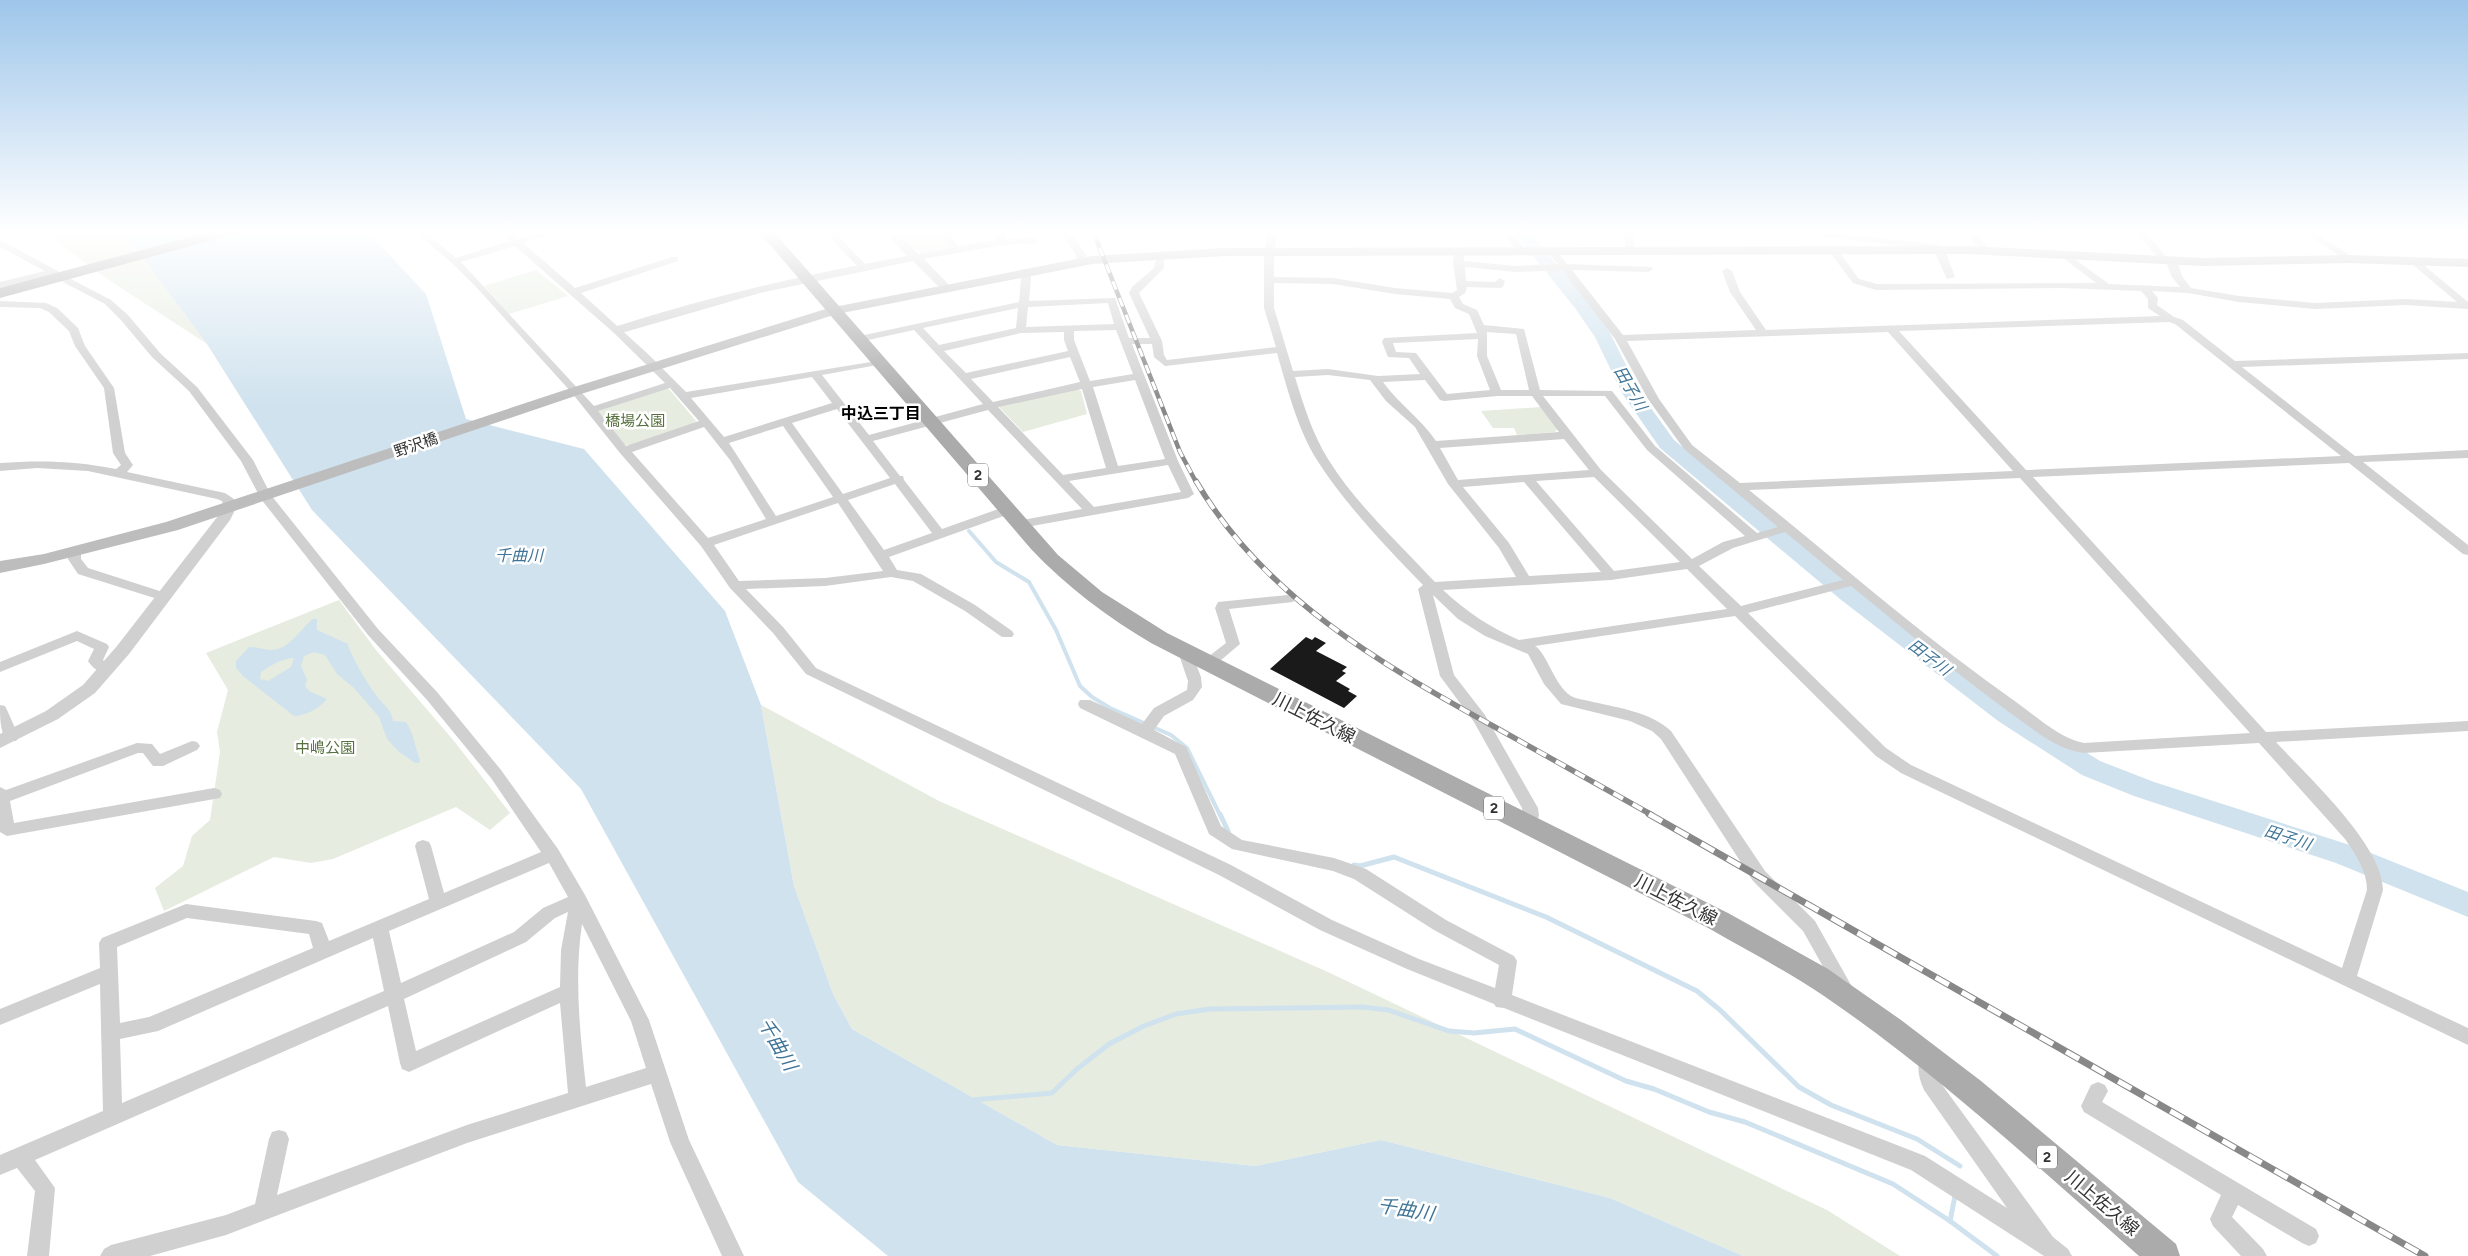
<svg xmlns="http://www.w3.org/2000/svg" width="2468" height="1256" font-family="Figtree,'Noto Sans JP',sans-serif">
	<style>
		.green { fill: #e6ecdf }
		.water { fill: #cfe2ee; fill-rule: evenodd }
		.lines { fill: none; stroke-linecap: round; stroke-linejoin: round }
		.stream-far1 { stroke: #cfe2ee; stroke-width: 4 }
		.stream { stroke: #cfe2ee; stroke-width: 5 }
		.river { fill: #cfe2ee; fill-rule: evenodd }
		.building { fill: #1a1a1a }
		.minor { fill: #d0d0d0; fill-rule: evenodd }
		.tertiary { fill: #d0d0d0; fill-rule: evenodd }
		.secondary { fill: #bdbdbd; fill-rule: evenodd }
		.primary { fill: #ababab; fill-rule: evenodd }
		.trunk { fill: #a2a2a2; fill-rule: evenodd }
		.rail-far2-casing { stroke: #888; stroke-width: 4.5 }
		.rail-far1-casing { stroke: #888; stroke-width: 5.5 }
		.rail-casing { stroke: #888; stroke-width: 7 }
		.rail-far2 { stroke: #fff; stroke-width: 3; stroke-dasharray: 9; stroke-linecap: butt }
		.rail-far1 { stroke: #fff; stroke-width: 4; stroke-dasharray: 11; stroke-linecap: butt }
		.rail { stroke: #fff; stroke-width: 5; stroke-dasharray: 15; stroke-linecap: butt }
		.labels { text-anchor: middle; stroke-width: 5; stroke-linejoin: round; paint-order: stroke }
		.shield { fill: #fff; stroke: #707070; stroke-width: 1 }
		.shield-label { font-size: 14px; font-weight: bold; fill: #333 }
		.park-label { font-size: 15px; fill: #56703f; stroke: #fff }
		.street-label { font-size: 15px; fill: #333; stroke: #fff }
		.water-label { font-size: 16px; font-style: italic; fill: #3f7597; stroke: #fff }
		.neighbourhood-label { font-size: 16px; font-weight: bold; fill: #000; stroke: #fff }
		.near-street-label { font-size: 18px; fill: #333; stroke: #fff }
		.near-water-label { font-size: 19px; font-style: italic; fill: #3f7597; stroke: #fff }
	</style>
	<rect width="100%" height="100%" fill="#fff"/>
	<g class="green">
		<path d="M42,231H123L207,344L106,278Z"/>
		<path d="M894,231H940L951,249C916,256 920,256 894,231Z"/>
		<path d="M536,270L568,296L509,314L484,286Z"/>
		<path d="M1075,388L1081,391L1087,414L1023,432L998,406Z"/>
		<path d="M663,389H669L696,421L693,424L634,445H625L597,412L602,408Z"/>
		<path d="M1541,407L1557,429L1555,432L1517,435L1514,428H1493L1481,411Z"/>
		<path d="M339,600L376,650L454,741L510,813L490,830L456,807L333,859L311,863L274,857L164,911L155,888L183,866L192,836L210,820L220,752L217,732L228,690L206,653Z"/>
		<path d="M761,705L939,801L1330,973L1827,1210L1900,1256H1743L1610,1198L1381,1140L1255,1166L1057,1145L852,1029L833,994L794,886Z"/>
	</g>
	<g class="water">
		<path d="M123,231H367L426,294L466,419L584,449L725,611L761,705L794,886L833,994L852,1029L1057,1145L1255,1166L1381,1140L1610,1198L1743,1256H888L798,1182L581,789L312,510L207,344Z"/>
		<path d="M313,619H317V630L348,644C349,653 369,686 376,695C383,705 391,708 393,721L406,722C414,735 415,747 420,760L419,763H415L398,751L387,739L379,717L354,688L337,674L325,655L314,652L304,656L301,666L307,680L305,686L309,691L327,699C320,708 305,716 294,716L243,676L236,668V661L249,647C256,647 262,649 269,650C289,651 299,630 313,619ZM294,658L291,667L268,681L260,679L261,672C272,665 280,659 294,658Z"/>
	</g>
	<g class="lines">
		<path class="stream-far1" d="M969,531L996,562L1029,582L1056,630L1080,686L1092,697L1110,708L1171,735L1187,748L1220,815"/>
		<g class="stream">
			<path d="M1220,814L1228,831"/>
			<path d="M1354,865L1360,866L1394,857L1546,917L1697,991L1720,1010L1799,1087L1831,1105L1917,1139L1960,1166"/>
			<path d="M972,1100L1052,1093L1077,1069L1109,1044L1144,1026L1176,1014L1210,1009L1363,1007L1388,1010L1449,1031L1474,1033L1515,1029L1626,1081L1654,1089L1709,1112L1745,1122L1893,1184L1950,1221L1997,1256"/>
			<path d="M1950,1221L1955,1196"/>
		</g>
		<path class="river" d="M1513,231H1529L1587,300L1610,333L1640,393L1674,440L1856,589L2016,709L2100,761L2154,782L2356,847L2468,892V917L2336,863L2134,796L2082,775L1998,721L1840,599L1660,448L1622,393L1595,337L1575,308Z"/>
	</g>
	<path class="building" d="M1306,637L1312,640L1315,637L1326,643L1316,651L1347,667L1342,671L1346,673L1336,681L1350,689L1348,691L1357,696L1344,708L1270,669Z"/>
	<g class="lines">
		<g class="minor">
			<path d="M414,231H424L456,258L509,241L499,231H509L518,239L542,231H556L523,243L575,288L672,257H678V261L581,293L649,355L686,392L883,360V364L822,375L869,435L983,404L914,330L859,342L855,341V337L1019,302L1021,278L1019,272L1024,269L1027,270L1031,278L1029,301L1115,298L1129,338H1150L1129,293L1132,287L1154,268L1158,252H1164V268L1139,293L1162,341L1164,355L1167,360L1276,347L1264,308V252L1268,231H1278L1274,252V277L1333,278L1395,288L1452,293L1457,290L1453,263L1454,252L1459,249L1464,252V261L1516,266L1558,264L1547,251L1552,248L1555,249L1567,264L1651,267L1653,269L1648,272L1572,270L1623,335L1756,330L1730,292L1722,271L1727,268L1732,271L1740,292L1766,330L2160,316L2148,308V299L2141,291L2063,288L1876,290L1853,283L1829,251L1834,248L1837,249L1859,279L1877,284L2096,283L2062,257L2060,255L2065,252L2109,284L2180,287L2172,277L2166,262H2161L2136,231H2145L2168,259H2173L2179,266L2182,276L2191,288L2239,296L2315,303L2406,299L2457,302L2406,259L2414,257L2468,302V309L2406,305L2315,309L2239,302L2188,293L2152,291L2158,298L2157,305L2174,317L2183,320L2235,361L2468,353V359L2242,367L2355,456L2468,450V458L2363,462L2468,545V555L2463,554L2349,463L2033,477L2266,732L2468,721V731L2276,742C2307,776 2383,845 2383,890L2357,976L2468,1028V1045L1901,773L1876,756L1735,616L1535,646C1547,653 1554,685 1571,696C1576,699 1587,700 1593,702C1620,708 1650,712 1671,731L1765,871L1815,921L1851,985L1854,990L1851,995L1845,998L1839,995L1803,931L1753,881L1661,739L1652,731L1630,721L1561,704L1544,684L1528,654L1485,636L1458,619L1433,595L1454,675L1485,715L1538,808L1539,816L1533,829L1527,831L1521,829L1519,825L1523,816L1522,808L1474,722L1440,676L1418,589L1423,585C1388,549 1344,503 1317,460C1298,430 1287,388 1277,353L1165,366L1154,357L1152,344H1132L1178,461L1194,494L1188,498L1021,528L1015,524L1017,521L1082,509L988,410L873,441L900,476H903L904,480L942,529L1004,507H1012L1014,510L1012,513L889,557L897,570L921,574L975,605L1012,631L1014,634L1012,637H1002L965,611L913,581L891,577L825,586L746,589L783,627L816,668L1231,865L1332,920L1419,959L1495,988L1499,965L1434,930L1354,879L1333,871L1232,849L1209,834L1175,754L1080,708L1078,704L1080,700H1090L1142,724L1154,708L1187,690L1188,681L1178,652L1185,647L1190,649L1201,677L1202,687L1193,700L1164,716L1154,730L1186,747L1221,826L1242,840L1334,858L1366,869L1446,920L1514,956L1517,961L1512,995L1925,1156L2007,1208L1924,1090C1918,1076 1916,1066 1922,1051L1929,1049L1936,1051C1940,1061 1935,1071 1940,1082L2053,1237L2068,1249L2072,1256H2044L1911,1170L1504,1008L1496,1007L1494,1004L1407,969L1320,930L1219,875L806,674L773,633L730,588L701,546L620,453L572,393L478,289L452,263ZM515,246L614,333L665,383L594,406L461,262ZM1465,267L1516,272L1562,270L1615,339L1648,399L1684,449L1778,527L1757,533L1655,446L1612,391L1540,390L1524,329L1484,325L1477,310L1463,304L1459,297L1465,293L1467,287L1500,288L1503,287L1505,281L1500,278L1495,282L1466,281ZM1274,283L1333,284L1395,294L1450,299L1455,308L1469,314L1477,333L1384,338L1382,342L1388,357L1409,358L1420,374L1378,376L1328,369L1293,371L1274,308ZM1108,303L1114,324L1026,327L1028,307ZM1018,308L1016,328L939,345L923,328ZM2169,322L2175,324L2341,456L2026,470L1899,331ZM1116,330L1133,374L1090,381L1074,340V331ZM1064,332V340L1068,351L966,373L944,351L1021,333ZM1487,332L1516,334L1529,390H1501L1487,356ZM1888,332L2013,471L1740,483L1692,445L1659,399L1627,341ZM1478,339L1477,356L1490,390L1447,394L1416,353L1396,352L1393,343ZM1070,357L1080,382L993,402L971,379ZM1328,375L1370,380L1386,401L1415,427L1448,484L1499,548L1516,577L1435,582L1431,578C1396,540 1355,503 1328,459C1313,435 1303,404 1295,377ZM812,377L832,403L724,437L691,398ZM1135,380L1165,459L1118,466L1093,387ZM1425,380L1440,400L1444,401L1497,396H1532L1559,432L1436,441C1421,419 1399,404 1383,382ZM670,388L699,421L626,446L598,411ZM1082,389L1106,468L1063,475L998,407ZM1543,396H1605L1647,450L1745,536L1723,542L1692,559L1601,470ZM837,409L890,478L843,494L792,423ZM783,426L833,497L776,516L729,443ZM704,427L730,460L766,519L708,538L632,452ZM1564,439L1589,470L1458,480L1440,448ZM1168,465L1181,492L1094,507L1069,481ZM1594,477L1680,562L1614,571L1536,481ZM2020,478L2250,733L2084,743C2059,738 2036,716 2016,702C1923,637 1837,561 1749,490ZM1524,482L1601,572L1529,576L1509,543L1463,487ZM895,484L932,533L884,550L848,500ZM838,503L883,571L825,578L739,581L714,545ZM1785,532L1843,580L1741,606L1699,566L1733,548ZM1687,569L1727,609L1519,640C1489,627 1467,612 1443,590L1611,580ZM1851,586C1903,628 1954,672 2009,712C2032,728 2055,749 2084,753L2259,743L2345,839C2356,855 2367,871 2367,890L2342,968L1911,765L1886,748L1748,613Z"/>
			<path d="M830,231H839L842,240L868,267V271H862L835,243Z"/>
			<path d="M939,231H948L961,250L959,252H953Z"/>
			<path d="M1061,231H1070L1086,255L1084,264H1078L1076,255Z"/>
			<path d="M1501,231H1510L1525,249V253H1519Z"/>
			<path d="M1623,231H1633L1635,253L1627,251Z"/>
			<path d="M1793,231H1822L1939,245L1945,250L1955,277L1947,279L1933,249L1797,234Z"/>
			<path d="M1964,231H1973L1989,248V252H1983Z"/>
			<path d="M2303,231H2313L2355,259L2347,261Z"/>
			<path d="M2462,231H2468V236Z"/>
			<path d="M1034,238L1037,239V243L1001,245L996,242L1001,239Z"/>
			<path d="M0,240L58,271L60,273L0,288V282L45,271L0,247Z"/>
			<path d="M63,278H69L111,300L128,315L160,353L197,387L253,460L271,495L378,629L437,692L501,770L558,849L585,895L649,1020L689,1140L744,1256H722L670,1142L651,1084L467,1143L226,1235L150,1256H100L104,1249L111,1245L226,1215L255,1204L269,1139L272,1132L279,1130L286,1132L289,1139L277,1195L467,1125L568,1093L560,1003L409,1072L402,1069L400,1063L388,1006L35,1160L55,1188L49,1256H27L35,1191L17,1168L0,1175V1155L103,1111L100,984L0,1025V1009L100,968L99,943L102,938L186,904L316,921L322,923L329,941L429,899L415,846L417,842L423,840L429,842L431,846L444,893L541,852L491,778L427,700L368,635L261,499L241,461L189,391L152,357L120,319L105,304L63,282ZM549,863L568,897L543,908L514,932L401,983L389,931ZM568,912L561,950L560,987L416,1051L404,999L526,942L555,918ZM187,918L309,934L313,948L149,1017L120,1023L117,947ZM582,924L631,1021L646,1068L586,1087C580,1033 574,978 582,924ZM373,938L384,991L122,1103L120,1039L158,1031Z"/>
			<path d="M0,301L46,303L57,308L78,328L85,346L114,388L125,453L133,465L127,472L225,493L234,499L233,511H225L222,501L217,499L88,471L37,468L0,471V463C40,460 77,461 116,469L121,465L113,453L104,388L75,346L69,331L49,312L40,308L0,307Z"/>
			<path d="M75,547L81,551V559L88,568L169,594L171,597L164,601L78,574L68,559L69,551Z"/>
			<path d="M1288,595L1295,599L1293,602L1229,609L1240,644L1214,666H1204L1202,663L1204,660L1226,643L1215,608L1218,602Z"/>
			<path d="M77,631L107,644L109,647L103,660L114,670L112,673C103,676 93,669 88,661L94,649L77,641L0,672V662Z"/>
			<path d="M0,705L5,706L7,710L19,737L16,741H6C0,729 0,718 0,705Z"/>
			<path d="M192,741L197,742L200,746L197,750L163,766H153L143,753H138L10,801L14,823L214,788L220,790L222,794L220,798L7,836L0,832V787L6,790L137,743L152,744L160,754Z"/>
			<path d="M2098,1082L2105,1085L2108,1091L2102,1102L2316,1229L2319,1236L2316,1243L2309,1246L2302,1243L2238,1205L2232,1217L2263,1249L2267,1256H2241L2213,1226L2210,1219L2221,1195L2084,1112L2081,1106L2091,1085Z"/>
		</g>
		<g class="tertiary">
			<path d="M884,231H895L918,254L996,240V231H1006V242L1001,245L924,259L952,288L946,291L942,290L913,261L760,293L618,334L612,330L614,327C710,296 808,274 907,256Z"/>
			<path d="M229,504L236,508L230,520L129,654L95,693L58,719L0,748V734L46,711L83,685L117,646L218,516L224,505Z"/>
		</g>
		<path class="secondary" d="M1969,246L2203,258L2350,255L2468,259V267L2350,263L2203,266L1969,254L1224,256L1092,264L837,314L581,394L178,530L44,564L0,573V561L44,554L166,522L571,388L829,308L1092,256L1224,248Z"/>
		<path class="primary" d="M758,231H773L1058,555L1102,592L1167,633L1728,913L1828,969L1901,1020L1981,1081L2176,1244L2180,1256H2139C2037,1166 1937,1073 1824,996C1787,971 1748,951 1710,929L1151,643C1107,617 1067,587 1031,549Z"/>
		<path class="trunk" d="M213,231H237L235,234L0,298V288Z"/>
		<defs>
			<path id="rail-far2" d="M1093,231L1180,452L1196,482"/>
			<path id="rail-far1" d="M1196,481C1263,596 1379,663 1493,726C1546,756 1599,785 1652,815"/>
			<path id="rail" d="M1649,814L2425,1256"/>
		</defs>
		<use href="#rail-far2" class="rail-far2-casing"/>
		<use href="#rail-far1" class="rail-far1-casing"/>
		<use href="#rail" class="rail-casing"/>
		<use href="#rail-far2" class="rail-far2"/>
		<use href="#rail-far1" class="rail-far1"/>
		<use href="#rail" class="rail"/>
	</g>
	<linearGradient id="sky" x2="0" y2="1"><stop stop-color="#9ec6ea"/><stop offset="0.57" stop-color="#fff"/><stop offset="1" stop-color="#fff" stop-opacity="0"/></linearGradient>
	<rect width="2468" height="407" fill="url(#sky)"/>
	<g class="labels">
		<g class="shield">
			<rect x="968" y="463.5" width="20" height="23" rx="4"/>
			<rect x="1484" y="796.5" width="20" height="23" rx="4"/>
			<rect x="2037" y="1145.5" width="20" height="23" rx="4"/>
		</g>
		<g class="shield-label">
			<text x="978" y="480">2</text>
			<text x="1494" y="813">2</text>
			<text x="2047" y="1162">2</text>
		</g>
		<g class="park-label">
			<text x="635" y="426">橋場公園</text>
			<text x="325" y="753">中嶋公園</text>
		</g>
		<g class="street-label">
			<text transform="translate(416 445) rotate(-19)" y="5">野沢橋</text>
		</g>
		<g class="water-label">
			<text transform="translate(1631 388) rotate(60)" y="6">田子川</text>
			<text x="519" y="561">千曲川</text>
			<text transform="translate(1930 657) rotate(37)" y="6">田子川</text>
			<text transform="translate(2288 837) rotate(18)" y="6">田子川</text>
		</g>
		<g class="neighbourhood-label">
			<text x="881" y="419">中込三丁目</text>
		</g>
		<g class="near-street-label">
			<text transform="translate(1314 718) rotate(27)" y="6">川上佐久線</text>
			<text transform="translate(1676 900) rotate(27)" y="6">川上佐久線</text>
			<text transform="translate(2102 1203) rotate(40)" y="6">川上佐久線</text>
		</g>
		<g class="near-water-label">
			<text transform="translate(778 1044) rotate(60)" y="7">千曲川</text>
			<text transform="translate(1406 1209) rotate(9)" y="7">千曲川</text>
		</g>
	</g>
</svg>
